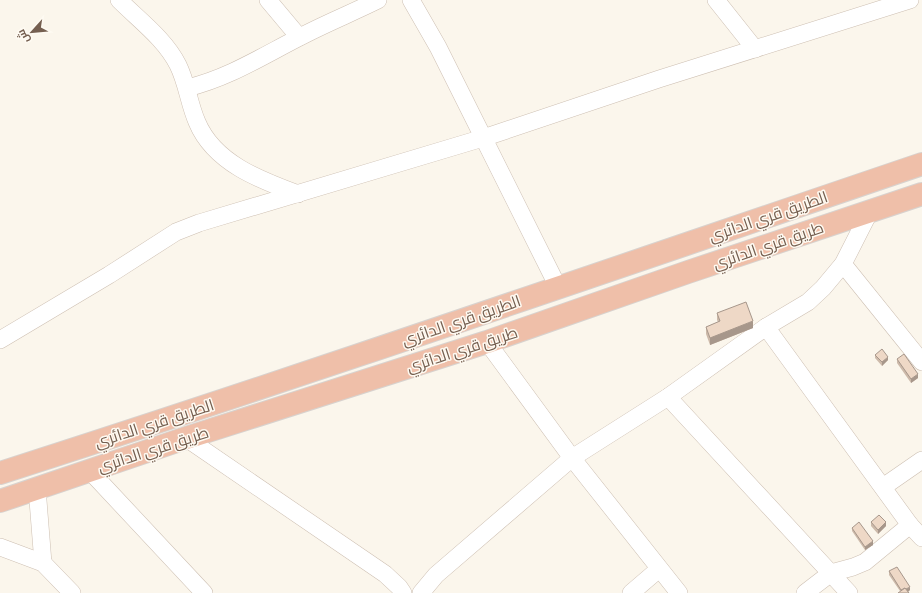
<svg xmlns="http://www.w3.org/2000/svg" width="922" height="593" font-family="'Alegreya Sans',Cairo,sans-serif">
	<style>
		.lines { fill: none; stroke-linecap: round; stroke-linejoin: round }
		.street-casing { stroke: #cdbfb2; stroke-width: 18 }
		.highway-casing { stroke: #d8d2ce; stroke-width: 24 }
		.street { stroke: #fff; stroke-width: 17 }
		.highway { stroke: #efbfa9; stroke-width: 22 }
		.wall { fill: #cdbaaa }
		.shaded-wall { fill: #a7978b }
		.building { fill: #eed8c6; stroke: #a7978b }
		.labels { text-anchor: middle; stroke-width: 3; stroke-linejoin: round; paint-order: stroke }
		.street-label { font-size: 16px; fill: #755f50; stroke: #fefaf2 }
	</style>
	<rect width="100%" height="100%" fill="#fbf6ec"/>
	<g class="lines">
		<defs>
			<g id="street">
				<path d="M119,0C139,20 165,39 178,65C187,83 189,104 197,122C214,163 260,180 298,194"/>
				<path d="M268,0L299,37"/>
				<path d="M411,0L438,47L558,287"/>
				<path d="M716,0L755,49"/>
				<path d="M187,88C228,78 261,57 298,38C324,24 352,13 378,0"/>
				<path d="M843,264L922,362"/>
				<path d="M766,327L910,525L922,538"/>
				<path d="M0,340L109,275L176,232L199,223L483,138L659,79L910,0"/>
				<path d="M487,342L572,458L679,593"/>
				<path d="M668,397L849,593"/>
				<path d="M186,438L385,574L399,587L403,593"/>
				<path d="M89,470L204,593"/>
				<path d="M883,487L922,460"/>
				<path d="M37,488L43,563"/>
				<path d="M0,547L43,563L72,593"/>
				<path d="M421,593L436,575L572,458L668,397L766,327L808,302L823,288L843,264L870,211"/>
				<path d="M631,593L659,569"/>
				<path d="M805,593L831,573L853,567L865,562L910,525"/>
			</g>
			<g id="highway">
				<path d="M0,473C309,374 615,268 922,164"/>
				<path d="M0,501L186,438L487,342L688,272L922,194"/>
			</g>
		</defs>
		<use href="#street" class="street-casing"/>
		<use href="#highway" class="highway-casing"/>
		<use href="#street" class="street"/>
		<use href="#highway" class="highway"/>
	</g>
	<g class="wall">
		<path d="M717,313L753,328L710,345L706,334V327L718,322L717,320Z"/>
		<path d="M875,355L888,360L882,366L875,358Z"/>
		<path d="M897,359L918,378L911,383L897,363Z"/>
		<path d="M871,522L886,526L878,534L871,526Z"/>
		<path d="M852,528L873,545L865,550L852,531Z"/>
		<path d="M889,571L910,590L908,592L900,591L889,575Z"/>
	</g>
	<g class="shaded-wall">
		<path d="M753,321V328L710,345V338Z"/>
		<path d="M888,357V360L882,366V362Z"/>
		<path d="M918,374V378L911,383V379Z"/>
		<path d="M886,522V526L878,534V530Z"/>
		<path d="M873,541V545L865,550V547Z"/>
		<path d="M910,587V590L906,593L902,592Z"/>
	</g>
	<g class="building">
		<path d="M746,302L753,321L710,338L706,327L720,321L717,313Z"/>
		<path d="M882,349L888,357L882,362L875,355Z"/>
		<path d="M904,354L918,374L911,379L897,359Z"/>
		<path d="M879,515L886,522L878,530L871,522Z"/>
		<path d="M859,522L873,541L865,547L852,528Z"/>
		<path d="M897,567L910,587L906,589L905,588L901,590L889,571Z"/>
		<path d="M905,588L909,593H898Z"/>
	</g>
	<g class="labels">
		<g class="street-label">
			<text transform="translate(768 216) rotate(-19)" y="6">الطريق قري الدائري</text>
			<text transform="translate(768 245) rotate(-19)" y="6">طريق قري الدائري</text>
			<text transform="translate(461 320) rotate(-19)" y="6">الطريق قري الدائري</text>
			<text transform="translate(462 349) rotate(-18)" y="6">طريق قري الدائري</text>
			<text transform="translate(154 423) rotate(-18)" y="6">الطريق قري الدائري</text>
			<text transform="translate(153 449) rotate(-18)" y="6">طريق قري الدائري</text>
		</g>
	</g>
	<g transform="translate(32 32) rotate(243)" stroke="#fefaf2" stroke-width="3" paint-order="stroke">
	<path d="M0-3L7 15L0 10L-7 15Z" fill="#755f50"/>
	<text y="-6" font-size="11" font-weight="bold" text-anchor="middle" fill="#755f50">ش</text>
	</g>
</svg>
